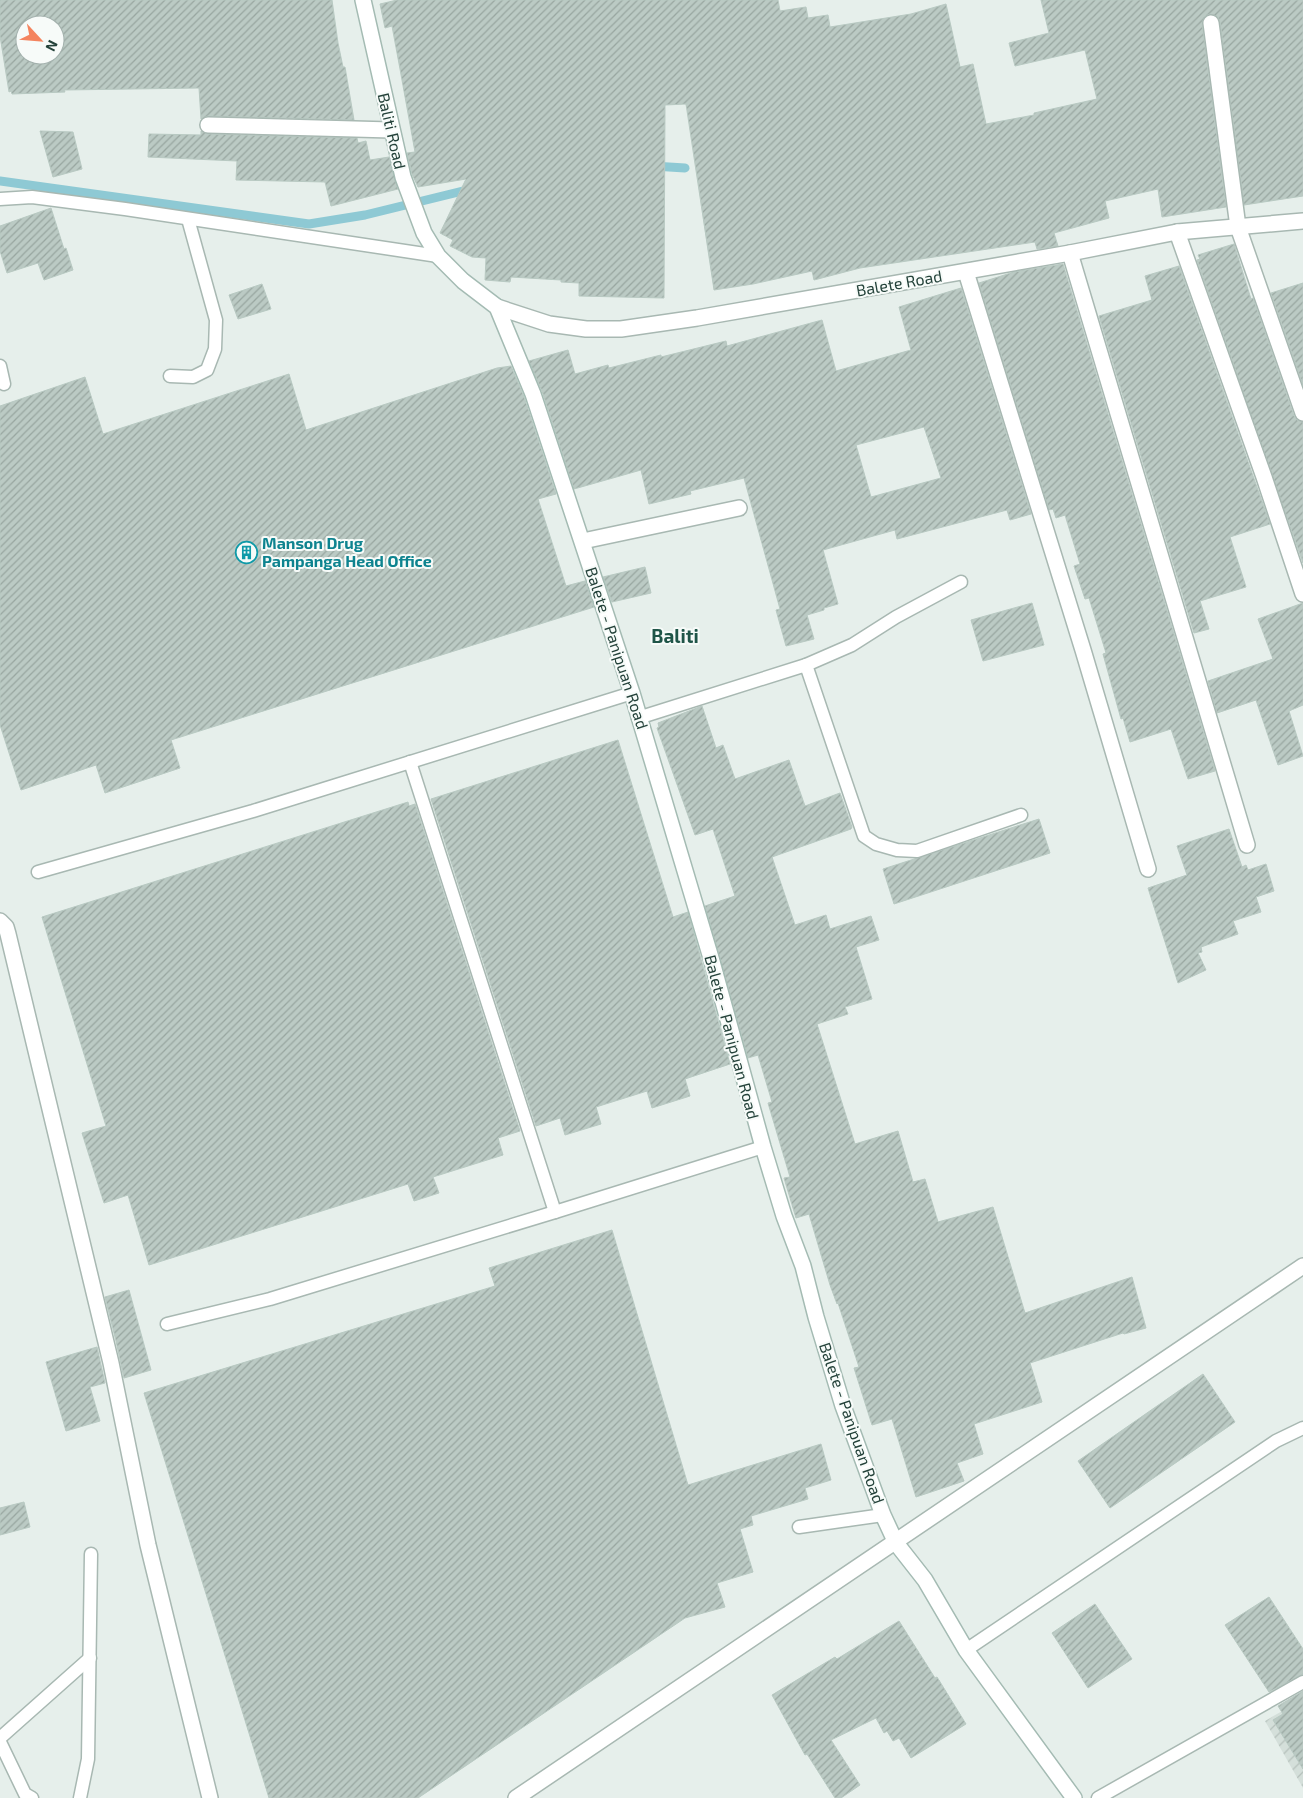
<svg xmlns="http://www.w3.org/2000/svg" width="1303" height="1798" font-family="'Exo 2',sans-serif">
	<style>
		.industrial { fill: url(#industrial-furrows) }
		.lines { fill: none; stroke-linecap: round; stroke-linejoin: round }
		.stream { stroke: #8ec9d4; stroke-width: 9 }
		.building { fill: url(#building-hatch); stroke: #b8c9c2; fill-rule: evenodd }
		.service-casing { stroke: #a8b8b2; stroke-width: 15 }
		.minor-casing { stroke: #a8b8b2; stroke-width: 18 }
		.secondary-casing { stroke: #a4bbb3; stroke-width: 18 }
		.service { stroke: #fff; stroke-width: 12 }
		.minor { stroke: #fff; stroke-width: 15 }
		.secondary { stroke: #fff; stroke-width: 15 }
		.labels { text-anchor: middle; stroke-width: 4; stroke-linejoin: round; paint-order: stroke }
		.street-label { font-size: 16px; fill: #24423a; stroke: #f7fbf9 }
		.culture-label { font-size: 16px; font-weight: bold; fill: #0d838f; stroke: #f7fbf9; text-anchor: start }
		.quarter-label { font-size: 19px; font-weight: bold; fill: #1f5548; stroke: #f7fbf9 }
	</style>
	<defs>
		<pattern id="industrial-furrows" width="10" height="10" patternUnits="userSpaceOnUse" patternTransform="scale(1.25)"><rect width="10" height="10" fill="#d4dfda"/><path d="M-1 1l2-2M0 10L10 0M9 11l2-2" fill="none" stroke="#b6c1bc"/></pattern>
		<pattern id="building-hatch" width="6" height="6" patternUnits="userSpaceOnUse" patternTransform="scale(1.25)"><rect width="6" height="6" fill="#bbcac4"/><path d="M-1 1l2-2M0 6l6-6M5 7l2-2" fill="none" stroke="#98a6a0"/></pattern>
	</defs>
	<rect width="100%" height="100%" fill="#e6efeb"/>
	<path class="industrial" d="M1303,1699V1788L1265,1721Z"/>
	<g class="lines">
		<g class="stream">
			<path d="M653,166L685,168"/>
			<path d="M0,181L309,224L365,215L471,189"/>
		</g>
	</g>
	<g class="building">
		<path d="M0,0H332L338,43L343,67H345L354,120L208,116L201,119L199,88L64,90L65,92L12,94L11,91L9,92L0,36ZM25,25H55V55H25Z"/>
		<path d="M397,0H778L780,11L806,7L808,18L828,15L830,27L911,14L946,4L960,67L973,64L986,124L1034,115V113L1097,99L1085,50L1015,66L1009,43L1049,33L1041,0H1303V196L1244,205L1220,22L1218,17L1210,14L1205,16L1202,24L1226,207L1162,217L1158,189L1105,201L1109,218L1054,233L1058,246L1037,249L1035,242L860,268L814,280L812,271L753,284L714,290L686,104L665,105L664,298L579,296V283L561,282V280L511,277L510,282L485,280L486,258L472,257L450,246L453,240L440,233L466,179L418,187L412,174L407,153L415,152L400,69L392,26L385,28L380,4Z"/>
		<path d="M40,131L73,132L82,169L53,177Z"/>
		<path d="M201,131L208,134L357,138L358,143L366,141L370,160L389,157L398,189L331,206L325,182L236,180L237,161L148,157L149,134L201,135Z"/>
		<path d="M51,208L64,249L66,248L73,270L44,280L38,263L7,273L0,251V226Z"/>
		<path d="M1234,244L1251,299L1253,298L1294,416L1297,420L1303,422V563L1197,260L1200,259L1198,255Z"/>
		<path d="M1063,264L1215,771L1188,779L1171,729L1130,742L1123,718L1121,719L1103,654L1106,653L1089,598L1085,599L1074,566L1080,564L1065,515L1056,518L1053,509L1049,510L979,283L1014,272Z"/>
		<path d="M1179,266L1270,524L1230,537L1246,587L1200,601L1209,629L1194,633L1099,316L1152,300L1145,276Z"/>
		<path d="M1303,283V385L1271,293Z"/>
		<path d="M262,284L271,309L238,319L229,295Z"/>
		<path d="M961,288L1031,514L1010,520L1007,510L897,539L895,530L823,550L838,604L824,608V610L807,615L814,639L786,646L776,610L780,609L744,478L690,491L691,494L649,504L641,470L574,489L542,391L529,361L568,350L575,374L608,365L609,368L661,355V357L726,341L727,346L822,320L836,371L911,350L899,307ZM924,427L941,478L871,497L856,445Z"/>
		<path d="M511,366L524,397L556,494L538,499L566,586L585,581L594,607L171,740L180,768L105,793L96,765L21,790L0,725V406L85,377L103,434L289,374L306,430L497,368Z"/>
		<path d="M645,567L651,593L612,602L603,577Z"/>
		<path d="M1032,603L1044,645L983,661L971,620Z"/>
		<path d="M1303,603V705L1289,711L1303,756L1278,765L1256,700L1217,713L1208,681L1273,659L1258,619Z"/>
		<path d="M702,706L716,748L723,745L735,779L789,760L805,806L840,793L852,827L851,829L772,857L795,925L826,915L830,929L871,916L879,940L856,947L872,999L845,1007L848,1014L817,1024L855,1144L898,1131L913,1182L925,1179L938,1222L993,1207L1025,1313L1132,1277L1146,1328L1124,1334L1123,1333L1030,1363L1042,1402L974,1424L983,1454L957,1463L964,1481L916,1497L892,1419L872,1425L854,1368L859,1367L838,1303L837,1304L830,1285L809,1214L796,1218L784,1178L790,1177L768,1103L772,1102L758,1055L748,1058L705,906L735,896L734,893L713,829L695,835L657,728L659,727L658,723Z"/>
		<path d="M618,740L673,917L688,912L730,1064L685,1079L690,1096L652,1108L647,1091L596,1107L601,1124L565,1135L560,1118L536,1126L431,799Z"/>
		<path d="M408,802L409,806L415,804L520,1131L498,1138L503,1155L433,1177L439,1193L414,1201L408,1184L149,1265L128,1195L104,1203L82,1133L106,1126L42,917Z"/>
		<path d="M1039,819L1050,853L894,904L883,869Z"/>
		<path d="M1229,829L1242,867L1246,865L1248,870L1266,864L1274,891L1256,897L1261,912L1233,921L1238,934L1201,947L1202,952L1198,953L1206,970L1178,983L1148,888L1187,875L1177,846Z"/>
		<path d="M612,1230L688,1485L821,1444L831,1480L805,1488L808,1499L751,1516L753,1525L740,1529L753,1572L717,1583L725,1607L685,1618L418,1798H269L144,1393L495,1286L489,1268Z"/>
		<path d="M129,1290L151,1370L124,1378L116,1341L105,1297Z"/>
		<path d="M97,1347L105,1383L90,1387L100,1421L66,1431L46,1362Z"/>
		<path d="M1203,1374L1235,1422L1110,1508L1078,1461Z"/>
		<path d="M24,1502L30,1527L0,1535V1508Z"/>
		<path d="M1269,1597L1303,1649V1674L1269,1692L1225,1625Z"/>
		<path d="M1095,1604L1132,1659L1088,1688L1052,1633Z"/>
		<path d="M899,1621L935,1678L937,1677L966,1724L911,1758L899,1738L893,1741L887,1731L884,1733L876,1718L831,1740L860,1785L841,1798H835L807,1754L805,1755L772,1695L835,1657L837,1659Z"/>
		<path d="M1303,1691V1769L1273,1720L1283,1714L1278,1706Z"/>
	</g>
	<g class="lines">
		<defs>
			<g id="service">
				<path d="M0,199L32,197L125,209L438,256"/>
				<path d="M0,366L4,384"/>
				<path d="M170,376L193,377L207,370L215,349L216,320L188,219"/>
				<path d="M806,665L852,645L896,617L961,582"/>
				<path d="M638,718L806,665L864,836L876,844L897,850L917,851L1021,815"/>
				<path d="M410,762L555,1212L763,1147"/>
				<path d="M38,872L253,811L632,693"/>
				<path d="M167,1324L270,1299L555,1212"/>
				<path d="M799,1527L883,1515"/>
				<path d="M966,1650L1276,1441L1303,1428"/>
				<path d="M0,1738L90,1658"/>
				<path d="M0,1742L25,1794L32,1798"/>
				<path d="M80,1798L88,1759L91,1554"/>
				<path d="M1098,1798L1303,1682"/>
			</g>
			<g id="minor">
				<path d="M1211,23L1238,227L1303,413"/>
				<path d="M208,125L391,130"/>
				<path d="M1177,232L1264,477L1303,594"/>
				<path d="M1070,253L1247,845"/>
				<path d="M966,272L1083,650L1148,869"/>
				<path d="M497,307L549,324L586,329H621L697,318L1070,253L1177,232L1303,221"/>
				<path d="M583,541L739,508"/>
				<path d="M0,921L6,927L8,934L111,1363L148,1545L210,1798"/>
				<path d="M516,1798L1303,1266"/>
			</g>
			<path id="secondary" d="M363,0L403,177L424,233L438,256L463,281L497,307L533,394L632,693L711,958L763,1147L784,1216L803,1266L816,1317L843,1406L883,1515L896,1543L925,1580L966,1650L1074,1798"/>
		</defs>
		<use href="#service" class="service-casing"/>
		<use href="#minor" class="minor-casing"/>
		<use href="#secondary" class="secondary-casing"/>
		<use href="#service" class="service"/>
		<use href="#minor" class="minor"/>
		<use href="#secondary" class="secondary"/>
	</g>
	<defs>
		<symbol id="building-ring" viewBox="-11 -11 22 22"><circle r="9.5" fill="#f7fbf9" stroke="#0f9aa8" stroke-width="1.5"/><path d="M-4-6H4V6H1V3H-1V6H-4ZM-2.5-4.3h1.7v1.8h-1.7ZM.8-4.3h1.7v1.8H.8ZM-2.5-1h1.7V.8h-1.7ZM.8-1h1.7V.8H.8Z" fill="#0f9aa8"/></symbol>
	</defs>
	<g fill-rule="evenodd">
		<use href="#building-ring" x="234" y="540" width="25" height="25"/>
	</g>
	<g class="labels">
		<g class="street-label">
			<text transform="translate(392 131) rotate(77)" y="6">Baliti Road</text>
			<text transform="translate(899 283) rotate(-10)" y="6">Balete Road</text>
			<text transform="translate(617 648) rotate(72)" y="6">Balete - Panipuan Road</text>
			<text transform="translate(732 1037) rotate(75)" y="6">Balete - Panipuan Road</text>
			<text transform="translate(852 1423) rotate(71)" y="6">Balete - Panipuan Road</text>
		</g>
		<g class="culture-label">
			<text x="262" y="549">Manson Drug<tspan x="262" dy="18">Pampanga Head Office</tspan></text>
		</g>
		<g class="quarter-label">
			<text x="675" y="643">Baliti</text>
		</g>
	</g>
	<g transform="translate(40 40) rotate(116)"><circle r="24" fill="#f7fbf9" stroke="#a3b1ad"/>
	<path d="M0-4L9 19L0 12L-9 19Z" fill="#f4845f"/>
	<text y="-8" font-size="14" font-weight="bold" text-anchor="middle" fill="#24423a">N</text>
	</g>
</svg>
